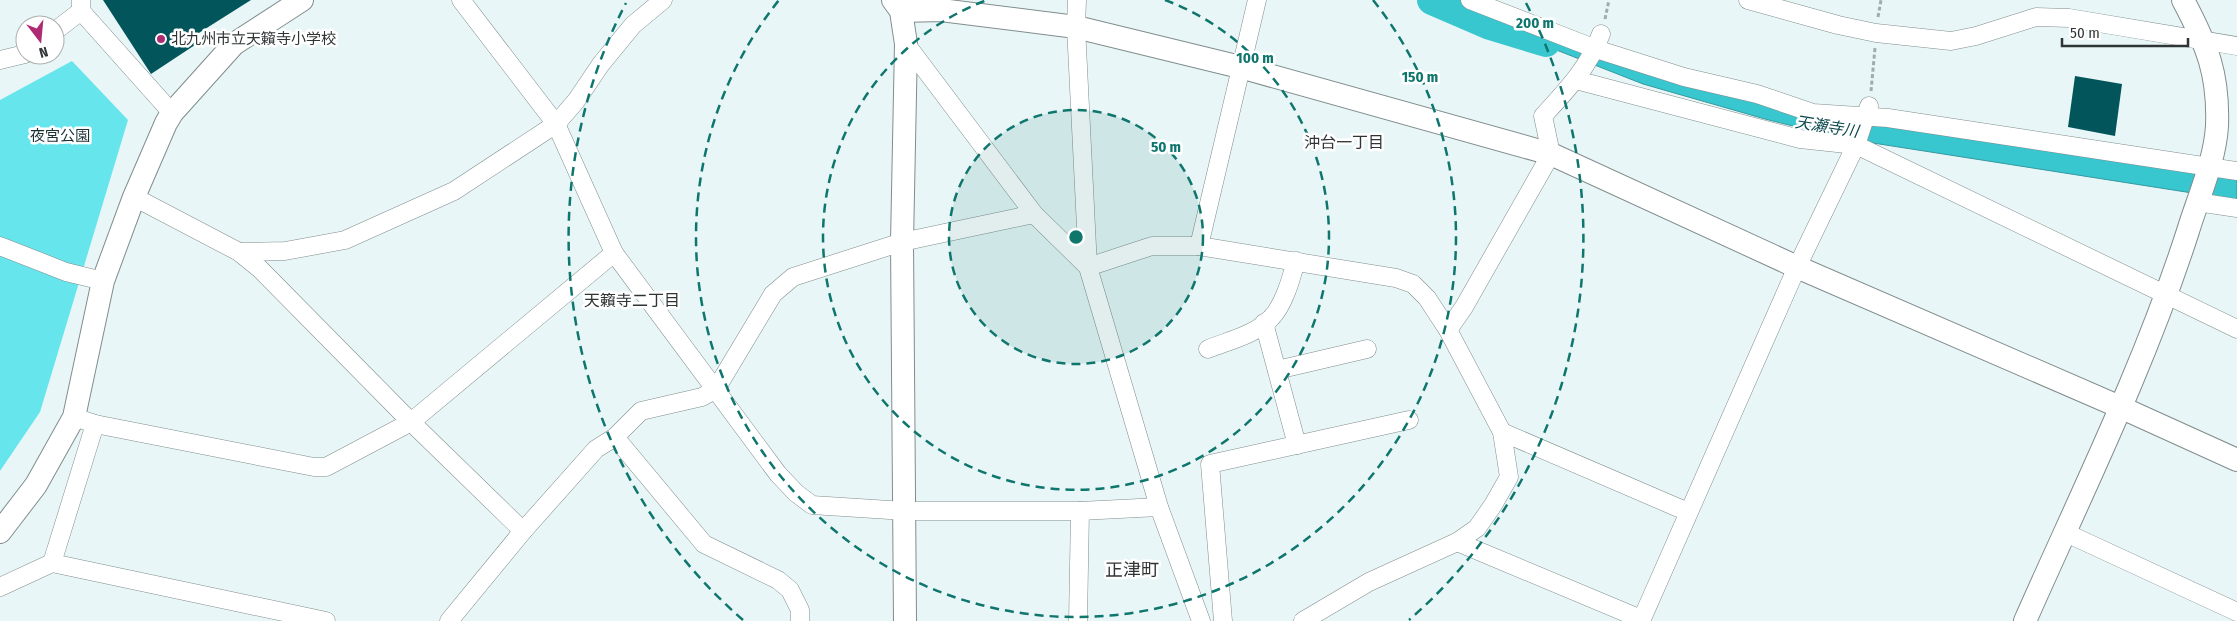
<svg xmlns="http://www.w3.org/2000/svg" width="2237" height="621" font-family="'Fira Sans Condensed','Noto Sans JP',sans-serif">
	<style>
		.green { fill: #66e5ed }
		.water { fill: #38c6cf; stroke: #359aa0 }
		.lines { fill: none; stroke-linecap: round; stroke-linejoin: round }
		.river { stroke: #38c6cf; stroke-width: 30 }
		.building { fill: #02565b }
		.minor-casing { stroke: #818d8d; stroke-width: 19 }
		.tertiary-casing { stroke: #818d8d; stroke-width: 24 }
		.path { stroke: #a2abac; stroke-width: 3; stroke-dasharray: 4 2.5; stroke-linecap: butt }
		.minor { stroke: #fff; stroke-width: 18 }
		.tertiary { stroke: #fff; stroke-width: 22 }
		.ring { fill: none; stroke: #0f766e; stroke-width: 2.5; stroke-dasharray: 9 6 }
		.poi-dot { fill: #ae2a73; stroke: #fff; stroke-width: 2 }
		.labels { text-anchor: middle; stroke-width: 5; stroke-linejoin: round; paint-order: stroke }
		.poi-label { font-size: 15px; fill: #2f3434; stroke: #fff; text-anchor: start }
		.park-label { font-size: 15px; fill: #1a3133; stroke: #fff }
		.water-label { font-size: 16px; font-style: italic; fill: #0c494d; stroke: #fff }
		.neighbourhood-label { font-size: 16px; fill: #2f3434; stroke: #fff }
		.quarter-label { font-size: 18px; fill: #2f3434; stroke: #fff }
		.centre { fill: #0f766e; stroke: #fff; stroke-width: 2.5 }
		.ring-label { font-size: 15px; text-anchor: middle; font-weight: bold; fill: #0f766e; stroke: #fff; stroke-width: 5; stroke-linejoin: round; paint-order: stroke }
	</style>
	<rect width="100%" height="100%" fill="#e9f6f7"/>
	<path class="green" d="M72,61L128,120L40,412L0,471V100Z"/>
	<path class="water" d="M1429,0H1458L1626,65L1910,129L2237,179V200L1841,138L1765,119L1643,84Z"/>
	<g class="lines">
		<path class="river" d="M1432,0L1490,25L1546,42"/>
	</g>
	<g class="building">
		<path d="M103,0H251L194,36L198,43L151,74Z"/>
		<path d="M2075,76L2122,84L2115,136L2068,127Z"/>
	</g>
	<g class="lines">
		<defs>
			<g id="minor">
				<path d="M81,0V11L172,113"/>
				<path d="M461,0L556,124L614,253L778,474L796,493L812,505L905,511H1080L1159,507"/>
				<path d="M1077,0L1076,27L1088,267L1159,507L1201,621"/>
				<path d="M1470,0L1596,49L1684,77L1757,94L1813,113L1888,118L2237,171"/>
				<path d="M1748,0L1838,25L1876,33L1951,41L1976,36L2036,17L2069,18L2237,46"/>
				<path d="M55,31L81,11"/>
				<path d="M906,44L1034,214L1088,267"/>
				<path d="M0,60L25,54"/>
				<path d="M1576,80L1800,139L1856,145L2237,329"/>
				<path d="M134,197L239,252L260,269L411,422L523,531"/>
				<path d="M2197,202L2237,208"/>
				<path d="M0,246L66,272L103,281"/>
				<path d="M1199,246L1257,0"/>
				<path d="M239,252L285,251L345,240L454,191L556,124L576,101L601,64L633,25L663,0"/>
				<path d="M1088,267L1152,246H1199L1396,278L1413,284L1427,298L1448,330L1502,432L1509,477L1493,505L1477,528L1457,542L1369,582L1303,621"/>
				<path d="M1264,323L1297,445"/>
				<path d="M1448,330L1464,307L1551,154L1543,116C1566,91 1589,67 1601,34"/>
				<path d="M1208,349C1228,341 1257,334 1271,318C1284,305 1291,279 1296,261"/>
				<path d="M1277,370L1367,349"/>
				<path d="M74,417L95,424L314,467H326L411,422L614,253"/>
				<path d="M1502,432L1688,512"/>
				<path d="M615,437L704,544L778,580L790,590L800,610V621"/>
				<path d="M2064,532L2237,612"/>
				<path d="M1457,542L1641,619"/>
				<path d="M52,563L95,424"/>
				<path d="M0,587L52,563L326,621"/>
				<path d="M449,621L523,531L596,449L615,437L641,411L702,397L716,389L773,294L793,277L902,242L1034,214"/>
				<path d="M1078,621L1080,511"/>
				<path d="M1223,621L1210,464L1409,420"/>
				<path d="M1641,621L1797,267L1856,145L1869,106"/>
			</g>
			<g id="tertiary">
				<path d="M893,0L901,11L906,44L902,242L905,621"/>
				<path d="M901,11L941,10L1076,27L1240,67L1551,154L1797,267L2120,407L2237,460"/>
				<path d="M0,532L36,485L74,417L103,281L134,197L166,123L172,113L234,44L302,0"/>
				<path d="M2025,621C2082,492 2145,365 2188,231C2198,198 2215,161 2217,126C2219,74 2207,45 2183,0"/>
			</g>
		</defs>
		<use href="#minor" class="minor-casing"/>
		<use href="#tertiary" class="tertiary-casing"/>
		<g class="path">
			<path d="M1878,17L1881,0"/>
			<path d="M1605,19L1609,0"/>
			<path d="M1871,91L1875,48"/>
		</g>
		<use href="#minor" class="minor"/>
		<use href="#tertiary" class="tertiary"/>
	</g>
	<circle cx="1076" cy="237" r="127" fill="#0f766e" fill-opacity=".12"/>
	<g class="ring">
		<circle cx="1076" cy="237" r="127"/>
		<path d="M1165 0A253 253 0 1 1 987 0"/>
		<path d="M1373 0A380 380 0 1 1 779 0"/>
		<path d="M743 620A507 507 0 0 1 626 3M1526 3A507 507 0 0 1 1409 620"/>
	</g>
	<circle class="poi-dot" cx="161" cy="39" r="5"/>
	<g class="labels">
		<g class="poi-label">
			<text x="171" y="44">北九州市立天籟寺小学校</text>
		</g>
		<g class="park-label">
			<text x="60" y="141">夜宮公園</text>
		</g>
		<g class="water-label">
			<text transform="translate(1827 126) rotate(9)" y="6">天瀬寺川</text>
		</g>
		<g class="neighbourhood-label">
			<text x="1344" y="148">沖台一丁目</text>
			<text x="632" y="306">天籟寺二丁目</text>
		</g>
		<g class="quarter-label">
			<text x="1132" y="576">正津町</text>
		</g>
	</g>
	<circle cx="1076" cy="237" r="8" class="centre"/>
	<g class="ring-label">
		<text x="1535" y="28">200 m</text>
		<text x="1255" y="63">100 m</text>
		<text x="1420" y="82">150 m</text>
		<text x="1166" y="152">50 m</text>
	</g>
	<g transform="translate(40 40) rotate(164)"><circle r="24" fill="#ffffff" stroke="#acaeae"/>
	<path d="M0-4L9 19L0 12L-9 19Z" fill="#ae2a73"/>
	<text y="-8" font-size="14" font-weight="bold" text-anchor="middle" fill="#2f3434">N</text>
	</g>
	<path d="M2062 38v8h126v-8" fill="none" stroke="#2f3434" stroke-width="2.5"/>
	<text x="2070" y="38" font-size="15" fill="#2f3434" stroke="#ffffff" stroke-width="4" paint-order="stroke">50 m</text>
</svg>
